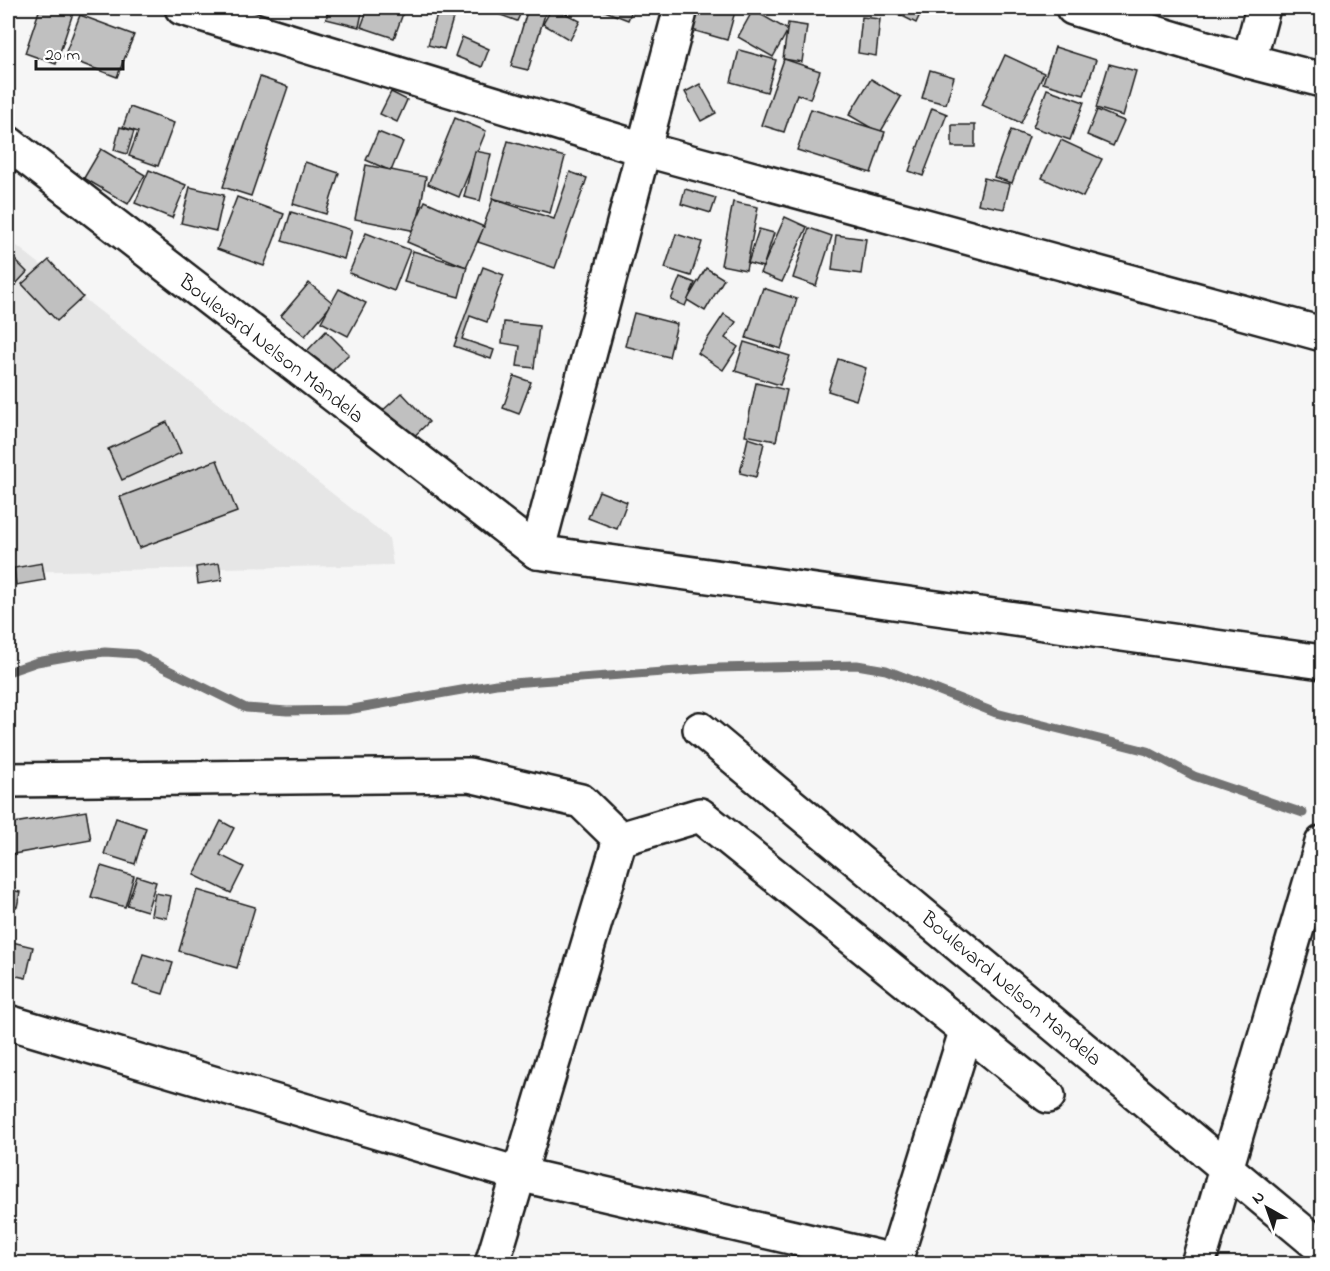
<svg xmlns="http://www.w3.org/2000/svg" width="1330" height="1271" font-family="'Indie Flower',sans-serif">
	<style>
		.built { fill: #e6e6e6 }
		.lines { fill: none; stroke-linecap: round; stroke-linejoin: round }
		.stream { stroke: #727272; stroke-width: 9 }
		.building { fill: #c0c0c0; stroke: #1c1c1c; stroke-width: 1.5 }
		.minor-casing { stroke: #1c1c1c; stroke-width: 38 }
		.minor { stroke: #fff; stroke-width: 33 }
		.labels { text-anchor: middle; stroke-width: 6; stroke-linejoin: round; paint-order: stroke }
		.street-label { font-size: 21px; fill: #1c1c1c; stroke: #fff }
	</style>
	<rect width="100%" height="100%" fill="#f6f6f6"/>
	<filter id="ink" filterUnits="userSpaceOnUse"><feTurbulence type="fractalNoise" baseFrequency=".0167" numOctaves="2"/><feDisplacementMap in="SourceGraphic" scale="12" xChannelSelector="R" yChannelSelector="G"/><feConvolveMatrix kernelMatrix="1 2 1 2 8 2 1 2 1" color-interpolation-filters="sRGB"/></filter>
	<g filter="url(#ink)">
		<path class="built" d="M8,239L389,538L393,565L8,572Z"/>
		<g class="lines">
			<path class="stream" d="M8,672L37,662L71,656L105,652L136,654L246,708L287,711L347,710L496,684L718,668L857,665L886,670L996,713L1147,751L1194,776L1303,813"/>
		</g>
		<g class="building">
			<path d="M40,8H56L73,13L56,64L25,53Z"/>
			<path d="M329,8H363L359,27L326,19Z"/>
			<path d="M368,8H405L394,38L361,27Z"/>
			<path d="M439,8H456L444,49L428,45Z"/>
			<path d="M482,8H523L517,21Z"/>
			<path d="M528,8H547L528,70L511,66Z"/>
			<path d="M552,8H555L580,21L570,40L543,24Z"/>
			<path d="M597,8H633L628,20Z"/>
			<path d="M698,8H736L727,40L692,30Z"/>
			<path d="M901,8H918L922,10L916,23L898,14Z"/>
			<path d="M753,10L788,30L773,57L738,37Z"/>
			<path d="M80,15L134,35L117,77L64,57Z"/>
			<path d="M862,17L880,19L876,56L858,53Z"/>
			<path d="M788,23L807,26L802,62L783,59Z"/>
			<path d="M462,37L489,49L482,67L455,56Z"/>
			<path d="M1055,47L1096,60L1084,95L1043,83Z"/>
			<path d="M739,50L776,60L767,92L731,82Z"/>
			<path d="M1005,55L1044,73L1021,123L982,105Z"/>
			<path d="M784,59L820,71L810,99L797,94L784,132L761,125Z"/>
			<path d="M1109,64L1136,71L1123,116L1096,108Z"/>
			<path d="M930,70L954,77L946,104L922,98Z"/>
			<path d="M260,77L288,87L251,196L223,187Z"/>
			<path d="M871,79L901,97L880,133L849,115Z"/>
			<path d="M700,84L716,113L701,121L685,92Z"/>
			<path d="M1047,89L1084,102L1070,140L1033,127Z"/>
			<path d="M391,92L407,100L397,122L380,114Z"/>
			<path d="M130,107L174,123L158,166L129,156L138,132L123,127Z"/>
			<path d="M932,108L947,114L923,176L909,171Z"/>
			<path d="M811,109L885,132L871,173L797,150Z"/>
			<path d="M1097,110L1124,121L1113,146L1087,135Z"/>
			<path d="M455,118L486,131L459,197L428,184Z"/>
			<rect x="952" y="125" width="23" height="22"/>
			<path d="M120,127L134,131L127,154L114,150Z"/>
			<path d="M1011,130L1029,137L1012,183L994,177Z"/>
			<path d="M378,132L403,142L391,171L366,160Z"/>
			<path d="M1061,140L1102,159L1083,197L1042,178Z"/>
			<path d="M508,141L565,157L550,213L492,198Z"/>
			<path d="M101,149L145,175L128,204L84,178Z"/>
			<path d="M475,151L491,154L480,201L464,197Z"/>
			<path d="M305,162L339,173L326,214L293,204Z"/>
			<path d="M366,165L426,177L416,231L355,219Z"/>
			<path d="M149,170L186,185L172,218L135,203Z"/>
			<path d="M570,172L587,178L555,268L478,242L493,199L554,219Z"/>
			<path d="M984,178L1010,184L1004,209L978,204Z"/>
			<path d="M190,187L224,195L216,231L181,223Z"/>
			<path d="M685,189L716,198L711,213L681,204Z"/>
			<path d="M237,197L284,214L264,266L217,249Z"/>
			<path d="M425,201L484,227L466,267L407,242Z"/>
			<path d="M733,202L758,207L746,270L721,265Z"/>
			<path d="M291,212L352,230L344,259L282,241Z"/>
			<path d="M785,217L807,227L782,282L760,273Z"/>
			<path d="M809,228L832,236L816,286L793,278Z"/>
			<path d="M759,229L774,233L763,267L748,263Z"/>
			<path d="M366,233L410,250L394,291L349,273Z"/>
			<path d="M676,234L702,242L691,276L665,268Z"/>
			<path d="M836,235L866,239L861,274L832,270Z"/>
			<path d="M413,251L467,267L459,297L404,282Z"/>
			<path d="M8,253L27,272L16,284L8,276Z"/>
			<path d="M49,260L83,297L57,321L22,284Z"/>
			<path d="M483,267L504,275L487,322L470,316L462,339L494,350L491,359L454,346Z"/>
			<path d="M706,268L724,279L705,311L687,300Z"/>
			<path d="M680,277L695,283L685,306L671,300Z"/>
			<path d="M309,283L333,303L305,336L281,316Z"/>
			<path d="M763,288L797,299L781,349L746,338Z"/>
			<path d="M339,289L366,303L348,336L321,322Z"/>
			<path d="M634,313L677,324L669,357L625,346Z"/>
			<path d="M724,314L736,322L725,338L738,347L723,370L698,353Z"/>
			<path d="M504,322L539,326L534,368L517,366L520,346L502,343Z"/>
			<path d="M326,331L349,354L329,374L306,352Z"/>
			<path d="M744,342L790,356L780,385L735,371Z"/>
			<path d="M838,359L866,368L856,400L828,391Z"/>
			<path d="M514,376L531,382L519,414L503,408Z"/>
			<path d="M756,383L787,390L776,441L745,435Z"/>
			<path d="M402,393L429,422L408,442L380,413Z"/>
			<path d="M167,422L181,453L122,480L108,449Z"/>
			<path d="M748,438L764,443L756,477L740,473Z"/>
			<path d="M217,460L237,512L139,548L120,497Z"/>
			<path d="M599,491L627,502L617,529L588,518Z"/>
			<path d="M42,563L45,580L16,585L14,568Z"/>
			<path d="M219,563L222,580L198,584L196,567Z"/>
			<path d="M86,811L91,840L8,855V824Z"/>
			<path d="M116,818L146,828L135,864L104,854Z"/>
			<path d="M221,821L234,828L220,855L244,867L231,893L194,875Z"/>
			<path d="M101,866L134,876L125,907L91,897Z"/>
			<path d="M137,876L156,882L147,911L127,905Z"/>
			<path d="M8,889L20,892L17,907L8,905Z"/>
			<path d="M197,890L255,907L237,968L179,951Z"/>
			<path d="M155,893L171,896L167,918L151,915Z"/>
			<path d="M8,941L33,947L26,978L8,974Z"/>
			<path d="M143,954L173,963L163,994L133,985Z"/>
		</g>
		<g class="lines">
			<defs>
				<g id="minor">
					<path d="M182,8L643,149L1322,334"/>
					<path d="M1073,8L1249,61L1322,80"/>
					<path d="M1249,61L1263,8"/>
					<path d="M8,143L537,552L1322,662"/>
					<path d="M537,552L681,8"/>
					<path d="M700,729L1322,1248"/>
					<path d="M8,780L469,775L581,801L620,839L492,1264"/>
					<path d="M620,839L700,815L1048,1096"/>
					<path d="M8,1022L518,1174L894,1261"/>
					<path d="M894,1264L966,1032"/>
					<path d="M1198,1264L1322,843"/>
				</g>
			</defs>
			<use href="#minor" class="minor-casing"/>
			<use href="#minor" class="minor"/>
		</g>
	</g>
	<g class="labels">
		<g class="street-label">
			<text transform="translate(272 348) rotate(38)" y="7">Boulevard Nelson Mandela</text>
			<text transform="translate(1012 988) rotate(40)" y="7">Boulevard Nelson Mandela</text>
		</g>
	</g>
	<rect width="1330" height="1271" fill="none" stroke="#fff" stroke-width="30"/>
	<rect x="15" y="15" width="1300" height="1241" fill="none" stroke="#1c1c1c" stroke-width="2" filter="url(#ink)"/>
	<g transform="translate(1267 1208) rotate(320)" stroke="#ffffff" stroke-width="4.5" paint-order="stroke">
	<path d="M0-4.5L10 22L0 15L-10 22Z" fill="#1c1c1c"/>
	<text y="-9" font-size="16" font-weight="bold" text-anchor="middle" fill="#1c1c1c">N</text>
	</g>
	<path d="M36 60v9h87v-9" fill="none" stroke="#1c1c1c" stroke-width="3"/>
	<text x="45" y="60" font-size="18" fill="#1c1c1c" stroke="#ffffff" stroke-width="4.5" paint-order="stroke">20 m</text>
</svg>
